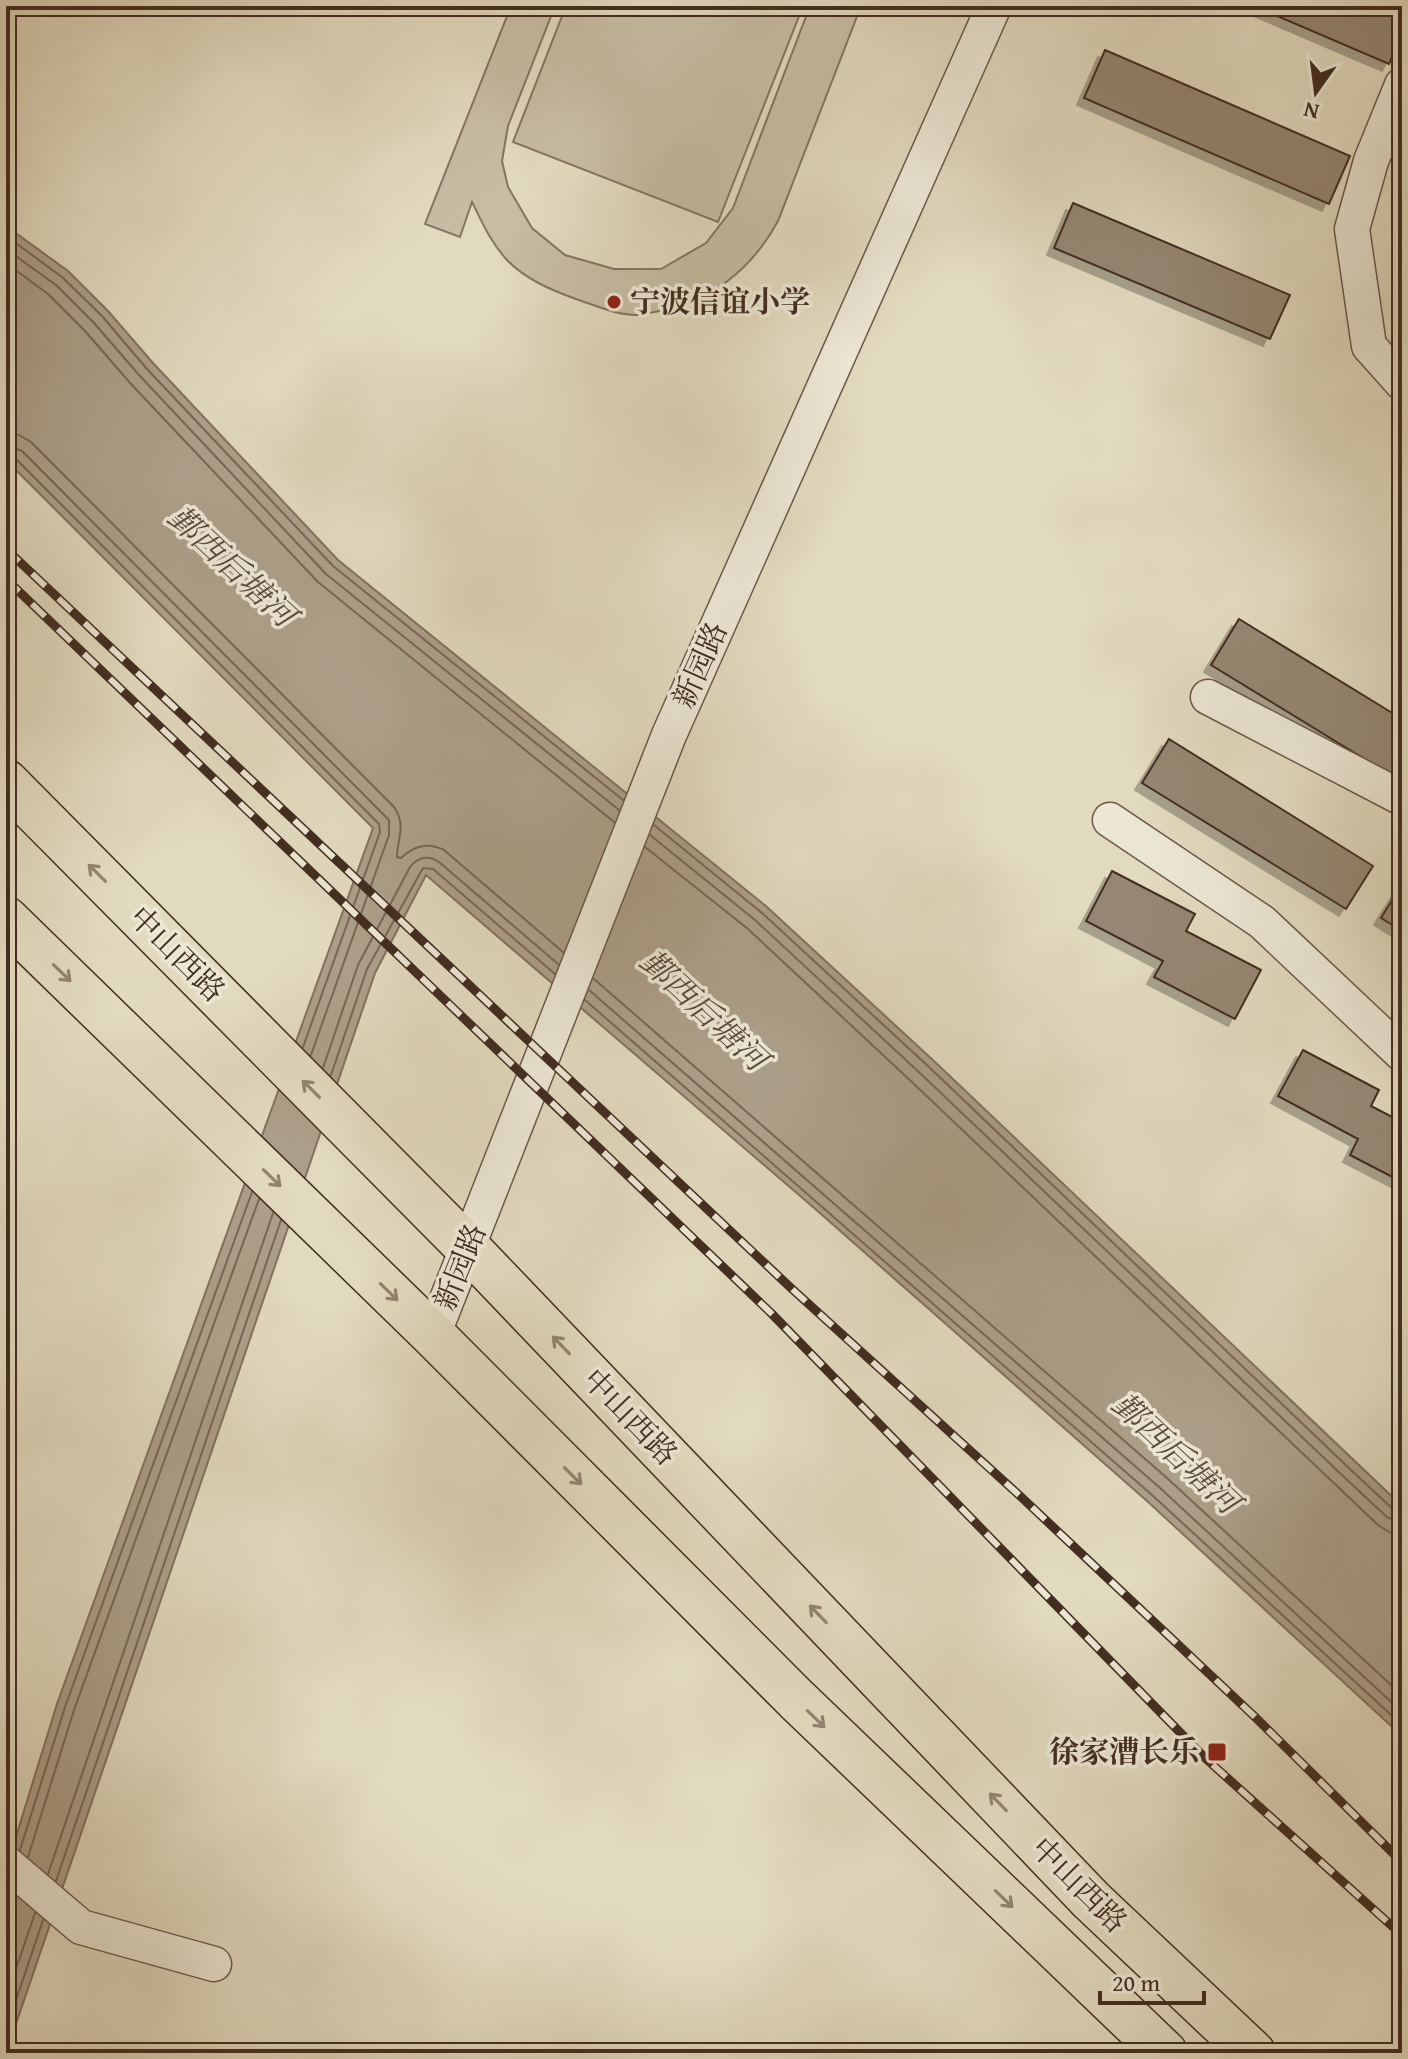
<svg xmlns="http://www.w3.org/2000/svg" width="1408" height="2059" font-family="'Gentium Book Plus','Noto Serif SC',serif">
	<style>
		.green { fill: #c7bda4; stroke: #847562; stroke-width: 2 }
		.water { fill: #ac9f89; stroke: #82715f; stroke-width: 2 }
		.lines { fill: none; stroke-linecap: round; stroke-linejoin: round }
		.shore { stroke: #765; stroke-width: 2 }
		.building { fill: #958773; stroke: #422d21; stroke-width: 2; filter: url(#shadow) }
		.minor-casing { stroke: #6a5848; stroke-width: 37 }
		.major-casing { stroke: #422d21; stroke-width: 47 }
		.minor { stroke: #ece7d5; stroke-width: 34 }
		.major { stroke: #e2dabf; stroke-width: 44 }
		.rail-casing { stroke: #422d21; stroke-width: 9 }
		.rail { stroke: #ece7d5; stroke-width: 6; stroke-dasharray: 18; stroke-linecap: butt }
		.oneway { stroke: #928470 }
		.poi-dot { fill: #8f2418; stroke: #ece7d5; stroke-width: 3 }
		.labels { text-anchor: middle; stroke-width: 7; stroke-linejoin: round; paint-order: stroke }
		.poi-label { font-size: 30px; font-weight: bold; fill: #422d21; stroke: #ece7d5; text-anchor: start }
		.street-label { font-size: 30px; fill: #422d21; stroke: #ece7d5 }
		.water-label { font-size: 32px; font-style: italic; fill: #5c4a3b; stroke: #ece7d5 }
	</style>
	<defs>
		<filter id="shadow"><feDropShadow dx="-7" dy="7" stdDeviation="0" flood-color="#0004"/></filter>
	</defs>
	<rect width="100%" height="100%" fill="#e2dabf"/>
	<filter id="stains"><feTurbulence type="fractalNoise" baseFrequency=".0025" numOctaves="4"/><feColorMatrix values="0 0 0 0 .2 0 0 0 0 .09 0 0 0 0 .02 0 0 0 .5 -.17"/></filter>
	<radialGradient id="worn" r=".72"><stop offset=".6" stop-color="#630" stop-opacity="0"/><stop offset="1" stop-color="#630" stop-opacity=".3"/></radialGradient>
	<g class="green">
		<path d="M511,6H555L508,126L502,161L508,187L532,228L565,255L614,269H661L706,243L733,208L810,6H861L778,221C753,267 713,301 660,311C652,312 643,315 636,315C616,315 594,305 576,299C551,290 525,279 507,260C491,243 482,222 472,202L460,237L425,224Z"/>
		<path d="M566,6H803L718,222L513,142Z"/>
	</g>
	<path class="water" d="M6,226L68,271L108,311L153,363L338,560L767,907L935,1062L1402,1506V1736L1147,1501L813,1207L426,875L375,973L6,2053V1869L57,1704L373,828L6,460Z"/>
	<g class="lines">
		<g class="shore">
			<path d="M6,236L62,277L102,316L147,369L333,566L623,800"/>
			<path d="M6,249L56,285L94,323L139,375L326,574L619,810"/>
			<path d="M6,263L48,294L85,331L131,384L318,582L614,822"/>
			<path d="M6,433L19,435L31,442L394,807C407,826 397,838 397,857L401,858C414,846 427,842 444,850L563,952"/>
			<path d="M6,445L22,451L389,820V835L311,1055"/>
			<path d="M6,455L15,458L379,824L380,832L303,1047"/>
			<path d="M654,825L762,913L929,1067L1351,1470L1394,1510L1402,1511"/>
			<path d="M650,835L755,920L922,1075L1344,1477L1388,1518L1402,1521"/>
			<path d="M645,847L748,929L914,1084L1378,1525L1389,1532L1402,1533"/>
			<path d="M594,979L1167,1478L1402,1695"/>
			<path d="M589,990L1159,1487L1402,1712"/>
			<path d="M585,1000L1152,1495L1402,1725"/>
			<path d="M323,1068L358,965L410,867C418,857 428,855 439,862L558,964"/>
			<path d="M331,1075L367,969L423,868L433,869L555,974"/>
			<path d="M20,1850L65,1707L252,1192"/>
			<path d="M28,1857L74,1710L259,1199"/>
			<path d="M48,1874L273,1213"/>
			<path d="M56,1881L281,1220"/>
			<path d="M6,1998L35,1913"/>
			<path d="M6,2030L43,1920"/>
		</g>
	</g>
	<g class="building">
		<path d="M1254,6H1386L1402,13V35L1389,64Z"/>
		<path d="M1105,50L1350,156L1329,204L1084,98Z"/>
		<path d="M1073,203L1290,295L1270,339L1054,248Z"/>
		<path d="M1239,619L1402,719V782L1211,665Z"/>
		<path d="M1169,739L1373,866L1346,909L1142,783Z"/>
		<path d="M1112,871L1195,914L1186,931L1261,970L1235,1019L1154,977L1163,961L1086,921Z"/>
		<path d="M1402,884V931L1381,918Z"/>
		<path d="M1303,1050L1379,1090L1371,1106L1402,1122V1182L1350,1155L1358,1139L1278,1096Z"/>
	</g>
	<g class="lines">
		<defs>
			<g id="minor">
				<path d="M1402,85L1371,161L1352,229L1369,346L1402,383"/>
				<path d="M1208,697L1402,798"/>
				<path d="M1110,820L1262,922L1402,1054"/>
				<path d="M433,1335L669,735L994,6"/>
				<path d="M6,1863L81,1927L214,1964"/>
			</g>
			<g id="major">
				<path d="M6,782L467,1247L1091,1900L1253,2053"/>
				<path d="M6,919L433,1335L796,1699L1165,2053"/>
			</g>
		</defs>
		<use href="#minor" class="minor-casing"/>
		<use href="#major" class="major-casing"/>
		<use href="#minor" class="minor"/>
		<use href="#major" class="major"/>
		<defs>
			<g id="rail">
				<path d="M6,549L791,1288L1019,1495L1254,1716L1402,1862"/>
				<path d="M6,579L771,1313L1204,1757L1402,1935"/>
			</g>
		</defs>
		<use href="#rail" class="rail-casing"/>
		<use href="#rail" class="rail"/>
	</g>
	<defs><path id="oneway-shaft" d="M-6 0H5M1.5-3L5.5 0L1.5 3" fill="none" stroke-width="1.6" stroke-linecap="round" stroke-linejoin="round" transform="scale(2)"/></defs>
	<g class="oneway">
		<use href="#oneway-shaft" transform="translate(97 873) rotate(-135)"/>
		<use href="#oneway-shaft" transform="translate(62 973) rotate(44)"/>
		<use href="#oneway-shaft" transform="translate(311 1089) rotate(-135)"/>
		<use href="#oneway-shaft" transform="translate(272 1178) rotate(44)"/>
		<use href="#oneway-shaft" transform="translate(389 1292) rotate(44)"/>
		<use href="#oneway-shaft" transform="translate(561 1345) rotate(-134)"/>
		<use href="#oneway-shaft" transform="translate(573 1476) rotate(45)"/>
		<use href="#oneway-shaft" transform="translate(818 1614) rotate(-134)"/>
		<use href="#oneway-shaft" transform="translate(816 1719) rotate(44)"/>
		<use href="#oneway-shaft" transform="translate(998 1802) rotate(-134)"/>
		<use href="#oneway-shaft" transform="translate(1004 1899) rotate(44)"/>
	</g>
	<g class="poi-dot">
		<circle cx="614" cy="302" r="8"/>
		<rect x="1207" y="1742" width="20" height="20" rx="4"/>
	</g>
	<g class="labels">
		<g class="poi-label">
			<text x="630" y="312">宁波信谊小学</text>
			<text x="1199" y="1762" text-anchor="end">徐家漕长乐</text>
		</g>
		<g class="street-label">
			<text transform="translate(700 665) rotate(-66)" y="10">新园路</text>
			<text transform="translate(177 954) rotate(45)" y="10">中山西路</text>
			<text transform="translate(460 1267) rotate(-68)" y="10">新园路</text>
			<text transform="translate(630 1417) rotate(46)" y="10">中山西路</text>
			<text transform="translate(1079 1885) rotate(45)" y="10">中山西路</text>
		</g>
		<g class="water-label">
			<text transform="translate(232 566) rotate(43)" y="11">鄞西后塘河</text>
			<text transform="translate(704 1010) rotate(43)" y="11">鄞西后塘河</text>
			<text transform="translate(1176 1453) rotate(43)" y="11">鄞西后塘河</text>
		</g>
	</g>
	<rect width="1408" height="2059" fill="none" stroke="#e2dabf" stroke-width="32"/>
	<rect x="8" y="8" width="1392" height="2043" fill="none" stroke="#422d21" stroke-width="4"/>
	<rect x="16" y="16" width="1376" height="2027" fill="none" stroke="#422d21" stroke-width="2"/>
	<g transform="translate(1316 92) rotate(194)" stroke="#ece7d5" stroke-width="6" paint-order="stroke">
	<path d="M0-6L14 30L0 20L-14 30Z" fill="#422d21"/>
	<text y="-12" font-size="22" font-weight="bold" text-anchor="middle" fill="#422d21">N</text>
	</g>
	<path d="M1100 1991v12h104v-12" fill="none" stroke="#422d21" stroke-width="4"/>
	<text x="1112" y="1991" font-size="24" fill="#422d21" stroke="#ece7d5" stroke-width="6" paint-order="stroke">20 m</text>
	<rect width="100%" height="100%" filter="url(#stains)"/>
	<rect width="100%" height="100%" fill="url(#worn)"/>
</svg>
